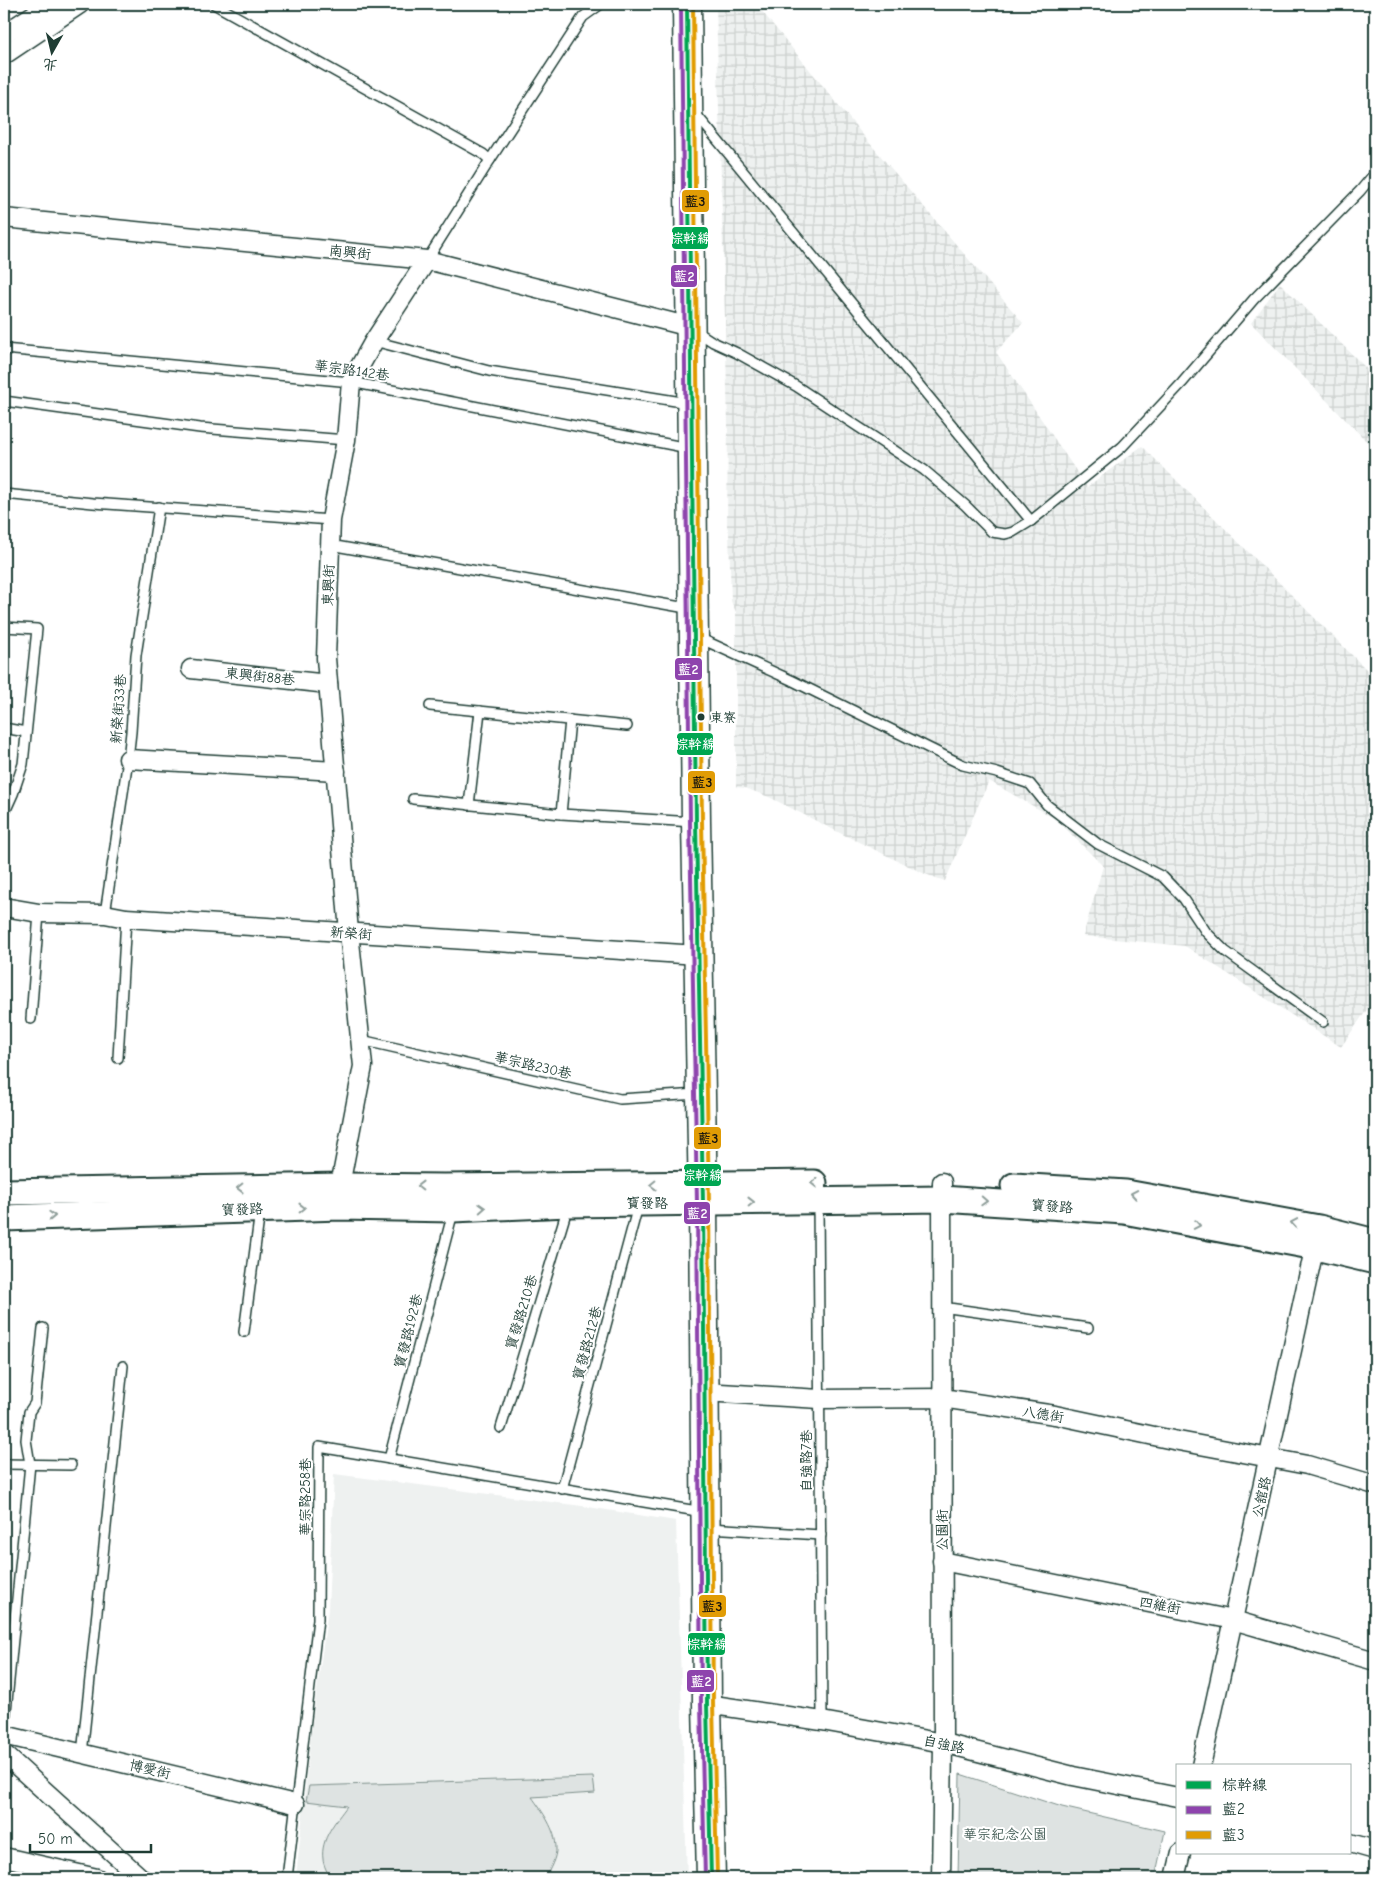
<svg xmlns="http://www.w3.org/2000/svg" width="1379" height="1882" font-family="'Comic Neue','LXGW WenKai TC',sans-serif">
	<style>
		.built { fill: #eef1f0 }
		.industrial { fill: url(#industrial-grid) }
		.park { fill: #dee3e2; stroke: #7e908b }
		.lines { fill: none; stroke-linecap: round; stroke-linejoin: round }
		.lane-casing { stroke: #1f3d34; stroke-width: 12 }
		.street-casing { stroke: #1f3d34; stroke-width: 21 }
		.secondary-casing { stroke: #1f3d34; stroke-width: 29 }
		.primary-casing { stroke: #1f3d34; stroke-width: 31 }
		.lane { stroke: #fff; stroke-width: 9 }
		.street { stroke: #fff; stroke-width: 18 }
		.secondary { stroke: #fff; stroke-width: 25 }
		.primary { stroke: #fff; stroke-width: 28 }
		.bus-1-casing { stroke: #fff; stroke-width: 8 }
		.bus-2-casing { stroke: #fff; stroke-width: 8 }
		.bus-3-casing { stroke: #fff; stroke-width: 8 }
		.bus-1 { stroke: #00a651; stroke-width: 4 }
		.bus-2 { stroke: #8e44ad; stroke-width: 4 }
		.bus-3 { stroke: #e19c05; stroke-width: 4 }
		.oneway { stroke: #8f9e9a }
		.bus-dot { fill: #1f3d34; stroke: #fff; stroke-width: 2 }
		.labels { text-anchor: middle; stroke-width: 4; stroke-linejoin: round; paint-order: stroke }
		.bus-label { font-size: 13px; fill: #1f3d34; stroke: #fff; text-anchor: start }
		.street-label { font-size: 14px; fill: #1f3d34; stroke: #fff }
		.park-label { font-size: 14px; fill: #455e57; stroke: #fff }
		.line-badge { stroke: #fff; stroke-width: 2 }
		.badge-label { font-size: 14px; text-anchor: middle; font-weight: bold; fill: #fff }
		.pale-badge-label { font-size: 14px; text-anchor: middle; font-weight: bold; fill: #111 }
	</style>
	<defs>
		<pattern id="industrial-grid" width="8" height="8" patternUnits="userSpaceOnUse" patternTransform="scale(1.25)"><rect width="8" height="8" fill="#eef1f0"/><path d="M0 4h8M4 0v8" fill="none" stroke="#ccd0ce"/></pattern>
	</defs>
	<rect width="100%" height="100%" fill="#fff"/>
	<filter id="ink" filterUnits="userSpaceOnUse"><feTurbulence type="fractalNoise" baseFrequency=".02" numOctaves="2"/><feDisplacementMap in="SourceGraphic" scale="10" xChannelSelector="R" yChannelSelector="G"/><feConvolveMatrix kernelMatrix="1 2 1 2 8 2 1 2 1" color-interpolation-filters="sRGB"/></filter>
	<g filter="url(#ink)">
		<path class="built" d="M334,1474L582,1506L676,1521L687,1878H296L311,1733L328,1610Z"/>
		<g class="industrial">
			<path d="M716,4H756L867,140L1023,323L996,352L1087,487L1142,446L1375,678V998L1341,1047L1185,946L1083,936L1103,866L1056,819L989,781L945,881L925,874L840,833L769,797L745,788L736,787V612L731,601L729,532L727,526L728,423Z"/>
			<path d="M1280,283L1375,377V450L1251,323Z"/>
		</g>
		<g class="park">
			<path d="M960,1774L1062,1807L1165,1831L1155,1878H958Z"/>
			<path d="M593,1777L595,1793L532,1797C542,1811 556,1830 556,1848C557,1857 549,1871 545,1878H330C328,1873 323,1865 323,1859C320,1839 336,1821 347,1806L306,1801L309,1786Z"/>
		</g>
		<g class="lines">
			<defs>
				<g id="lane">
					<path d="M214,4L483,154L490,160"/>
					<path d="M695,113L1031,521L1122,447L1182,383L1254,299L1360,191L1375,173"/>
					<path d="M427,260L490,160L583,17L601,4"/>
					<path d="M696,331L713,342L737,353L796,386L924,470L965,505L992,532L1005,534L1013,532L1031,521"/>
					<path d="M374,341L489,371L688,403"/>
					<path d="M4,349L351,382L688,448"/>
					<path d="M4,401L200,428L346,440"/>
					<path d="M4,494L93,503L331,520"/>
					<path d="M330,545L692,609"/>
					<path d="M4,627L37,629L23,764L13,794L4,814"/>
					<path d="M697,637L791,680L963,765L997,773L1030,784L1047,805L1098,844L1163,877L1184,899L1206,932L1225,951L1323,1022"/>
					<path d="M430,706L627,726"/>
					<path d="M4,728L26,732"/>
					<path d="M413,799L561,814L694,822"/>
					<path d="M469,805L480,711"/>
					<path d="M561,814L570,720"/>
					<path d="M105,914L128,759L131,732L136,655L159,507"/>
					<path d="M31,1019L39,913"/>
					<path d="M361,1040L620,1099L698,1094"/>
					<path d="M118,1058L126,918"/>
					<path d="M818,1202L822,1721"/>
					<path d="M942,1307L1088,1328"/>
					<path d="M244,1332L260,1211"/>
					<path d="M501,1428L568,1206"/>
					<path d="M389,1459L453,1212"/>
					<path d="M4,1464L71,1465"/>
					<path d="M562,1489L638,1206"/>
					<path d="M709,1528L821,1535"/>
					<path d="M4,1732L30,1464L26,1440L29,1412L35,1403L43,1328"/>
					<path d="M82,1754L123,1366"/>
					<path d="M287,1878L318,1619L319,1447L703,1512"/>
				</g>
				<g id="street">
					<path d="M4,34L50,4"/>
					<path d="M4,55L80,4"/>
					<path d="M4,218L427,260L690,327"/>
					<path d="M191,669L328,684"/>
					<path d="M128,759L336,771"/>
					<path d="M4,907L39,913L105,914L126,918L698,955"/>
					<path d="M341,1196L342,1175L363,1066L349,932L326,658L331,520L346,440L351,382L374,341L427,260"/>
					<path d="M704,1392L820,1399L942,1398L1055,1415L1173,1440L1270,1458L1307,1465L1375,1485"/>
					<path d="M942,1561L1233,1620L1375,1661"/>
					<path d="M707,1704L822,1721L943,1743L1073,1776L1178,1797"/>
					<path d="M4,1735L295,1804"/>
					<path d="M4,1754L141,1878"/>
					<path d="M1201,1766L1317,1236"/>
					<path d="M1350,1843L1375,1850"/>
					<path d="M4,1857L97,1878"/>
					<path d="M941,1878L943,1743L942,1182"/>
					<path d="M1175,1878L1181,1853"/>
				</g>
				<g id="secondary">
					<path d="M1014,1186L1126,1193L1319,1228L1375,1242"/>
					<path d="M4,1192L342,1186L444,1187L814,1183"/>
					<path d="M4,1218L340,1207L453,1209L568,1204L942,1199L1124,1211L1316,1247L1375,1261"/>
				</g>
				<path id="primary" d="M687,4L696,822L703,1203L707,1704L711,1878"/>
			</defs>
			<use href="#lane" class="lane-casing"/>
			<use href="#street" class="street-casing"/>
			<use href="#secondary" class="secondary-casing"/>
			<use href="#primary" class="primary-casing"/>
			<use href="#lane" class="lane"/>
			<use href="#street" class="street"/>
			<use href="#secondary" class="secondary"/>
			<use href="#primary" class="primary"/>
			<defs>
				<path id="bus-1" d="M687,4L696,822L703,1203L707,1704L711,1878"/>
				<path id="bus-2" d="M681,4L690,822L697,1203L701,1704L705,1878"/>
				<path id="bus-3" d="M693,4L702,822L709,1203L713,1704L717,1878"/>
			</defs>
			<use href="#bus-1" class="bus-1-casing"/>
			<use href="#bus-2" class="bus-2-casing"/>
			<use href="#bus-3" class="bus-3-casing"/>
			<use href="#bus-1" class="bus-1"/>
			<use href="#bus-2" class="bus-2"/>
			<use href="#bus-3" class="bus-3"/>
		</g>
		<defs><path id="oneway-chevron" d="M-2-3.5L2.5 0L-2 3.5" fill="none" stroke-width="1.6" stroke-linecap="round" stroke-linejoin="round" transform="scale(1.25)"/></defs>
		<g class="oneway">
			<use href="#oneway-chevron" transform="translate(814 1183) rotate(180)"/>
			<use href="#oneway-chevron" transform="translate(653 1185) rotate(179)"/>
			<use href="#oneway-chevron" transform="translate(420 1186) rotate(-179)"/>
			<use href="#oneway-chevron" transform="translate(240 1188) rotate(179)"/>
			<use href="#oneway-chevron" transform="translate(1134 1194) rotate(-170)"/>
			<use href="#oneway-chevron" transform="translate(984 1201) rotate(3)"/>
			<use href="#oneway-chevron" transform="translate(751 1202) rotate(-1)"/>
			<use href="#oneway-chevron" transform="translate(302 1208) rotate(-1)"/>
			<use href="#oneway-chevron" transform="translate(482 1208) rotate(-3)"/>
			<use href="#oneway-chevron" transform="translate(52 1216) rotate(-2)"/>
			<use href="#oneway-chevron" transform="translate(1294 1223) rotate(-170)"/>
			<use href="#oneway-chevron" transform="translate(1197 1225) rotate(10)"/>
		</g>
	</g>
	<circle class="bus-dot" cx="701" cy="717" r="4.5"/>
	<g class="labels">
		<g class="bus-label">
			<text x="710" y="722">東寮</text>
		</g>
		<g class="street-label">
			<text transform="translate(350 252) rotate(6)" y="5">南興街</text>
			<text transform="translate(352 370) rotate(8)" y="5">華宗路142巷</text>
			<text transform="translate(328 585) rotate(-88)" y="5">東興街</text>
			<text transform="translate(260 676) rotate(6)" y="5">東興街88巷</text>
			<text transform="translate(118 709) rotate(-86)" y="5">新榮街33巷</text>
			<text transform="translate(351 933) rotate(4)" y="5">新榮街</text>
			<text transform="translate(533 1065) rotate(13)" y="5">華宗路230巷</text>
			<text x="647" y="1208">寶發路</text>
			<text transform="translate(1052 1206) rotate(4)" y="5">寶發路</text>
			<text transform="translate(242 1209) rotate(-2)" y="5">寶發路</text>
			<text transform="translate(521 1312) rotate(-73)" y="5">寶發路210巷</text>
			<text transform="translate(408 1331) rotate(-76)" y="5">寶發路192巷</text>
			<text transform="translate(587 1343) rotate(-75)" y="5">寶發路212巷</text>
			<text transform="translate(1043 1414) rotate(9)" y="5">八德街</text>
			<text transform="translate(806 1461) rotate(-90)" y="5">自強路7巷</text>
			<text transform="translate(305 1497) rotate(-90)" y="5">華宗路258巷</text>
			<text transform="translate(1261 1497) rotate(-77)" y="5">公舘路</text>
			<text transform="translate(942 1530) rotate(-90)" y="5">公園街</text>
			<text transform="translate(1160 1605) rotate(11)" y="5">四維街</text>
			<text transform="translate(944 1744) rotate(12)" y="5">自強路</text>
			<text transform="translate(150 1769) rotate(13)" y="5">博愛街</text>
		</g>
		<g class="park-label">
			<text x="1005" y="1839">華宗紀念公園</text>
		</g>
	</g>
	<g class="line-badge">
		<rect x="681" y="189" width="29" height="24" rx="5" fill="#e19c05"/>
		<rect x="671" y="226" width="38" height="24" rx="5" fill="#00a651"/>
		<rect x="670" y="264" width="28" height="24" rx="5" fill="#8e44ad"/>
		<rect x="674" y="657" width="29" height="24" rx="5" fill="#8e44ad"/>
		<rect x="676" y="732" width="38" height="24" rx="5" fill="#00a651"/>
		<rect x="687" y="770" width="29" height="24" rx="5" fill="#e19c05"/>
		<rect x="693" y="1126" width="29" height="24" rx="5" fill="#e19c05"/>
		<rect x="683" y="1163" width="39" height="24" rx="5" fill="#00a651"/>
		<rect x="683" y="1201" width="28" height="24" rx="5" fill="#8e44ad"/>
		<rect x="698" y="1594" width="29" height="24" rx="5" fill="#e19c05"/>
		<rect x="687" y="1632" width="39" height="24" rx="5" fill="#00a651"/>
		<rect x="686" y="1669" width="29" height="24" rx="5" fill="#8e44ad"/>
	</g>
	<g class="badge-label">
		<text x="690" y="243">棕幹線</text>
		<text x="684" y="281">藍2</text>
		<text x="688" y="674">藍2</text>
		<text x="695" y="749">棕幹線</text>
		<text x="702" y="1180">棕幹線</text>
		<text x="697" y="1218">藍2</text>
		<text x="707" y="1649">棕幹線</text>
		<text x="701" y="1686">藍2</text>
	</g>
	<g class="pale-badge-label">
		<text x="695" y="206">藍3</text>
		<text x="702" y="787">藍3</text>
		<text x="708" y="1143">藍3</text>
		<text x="712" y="1611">藍3</text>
	</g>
	<rect width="1379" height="1882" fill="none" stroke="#fff" stroke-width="20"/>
	<rect x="10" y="10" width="1359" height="1862" fill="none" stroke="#1f3d34" stroke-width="2" filter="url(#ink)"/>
	<rect x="1176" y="1764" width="175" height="90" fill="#ffffff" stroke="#a5b1ae"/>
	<rect x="1186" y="1781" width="25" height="8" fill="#00a651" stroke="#a5b1ae"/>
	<text x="1222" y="1790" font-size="15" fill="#1f3d34">棕幹線</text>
	<rect x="1186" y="1806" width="25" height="8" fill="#8e44ad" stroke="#a5b1ae"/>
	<text x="1222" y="1814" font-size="15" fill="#1f3d34">藍2</text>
	<rect x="1186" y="1831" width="25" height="8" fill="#e19c05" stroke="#a5b1ae"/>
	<text x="1222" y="1840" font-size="15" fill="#1f3d34">藍3</text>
	<g transform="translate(52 52) rotate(188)" stroke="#ffffff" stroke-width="4" paint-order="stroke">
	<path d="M0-4L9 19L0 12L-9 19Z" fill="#1f3d34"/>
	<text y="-8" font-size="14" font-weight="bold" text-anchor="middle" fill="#1f3d34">北</text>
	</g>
	<path d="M30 1844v8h121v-8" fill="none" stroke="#1f3d34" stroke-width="2.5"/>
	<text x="38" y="1844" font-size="15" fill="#1f3d34" stroke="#ffffff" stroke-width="4" paint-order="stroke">50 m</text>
</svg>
